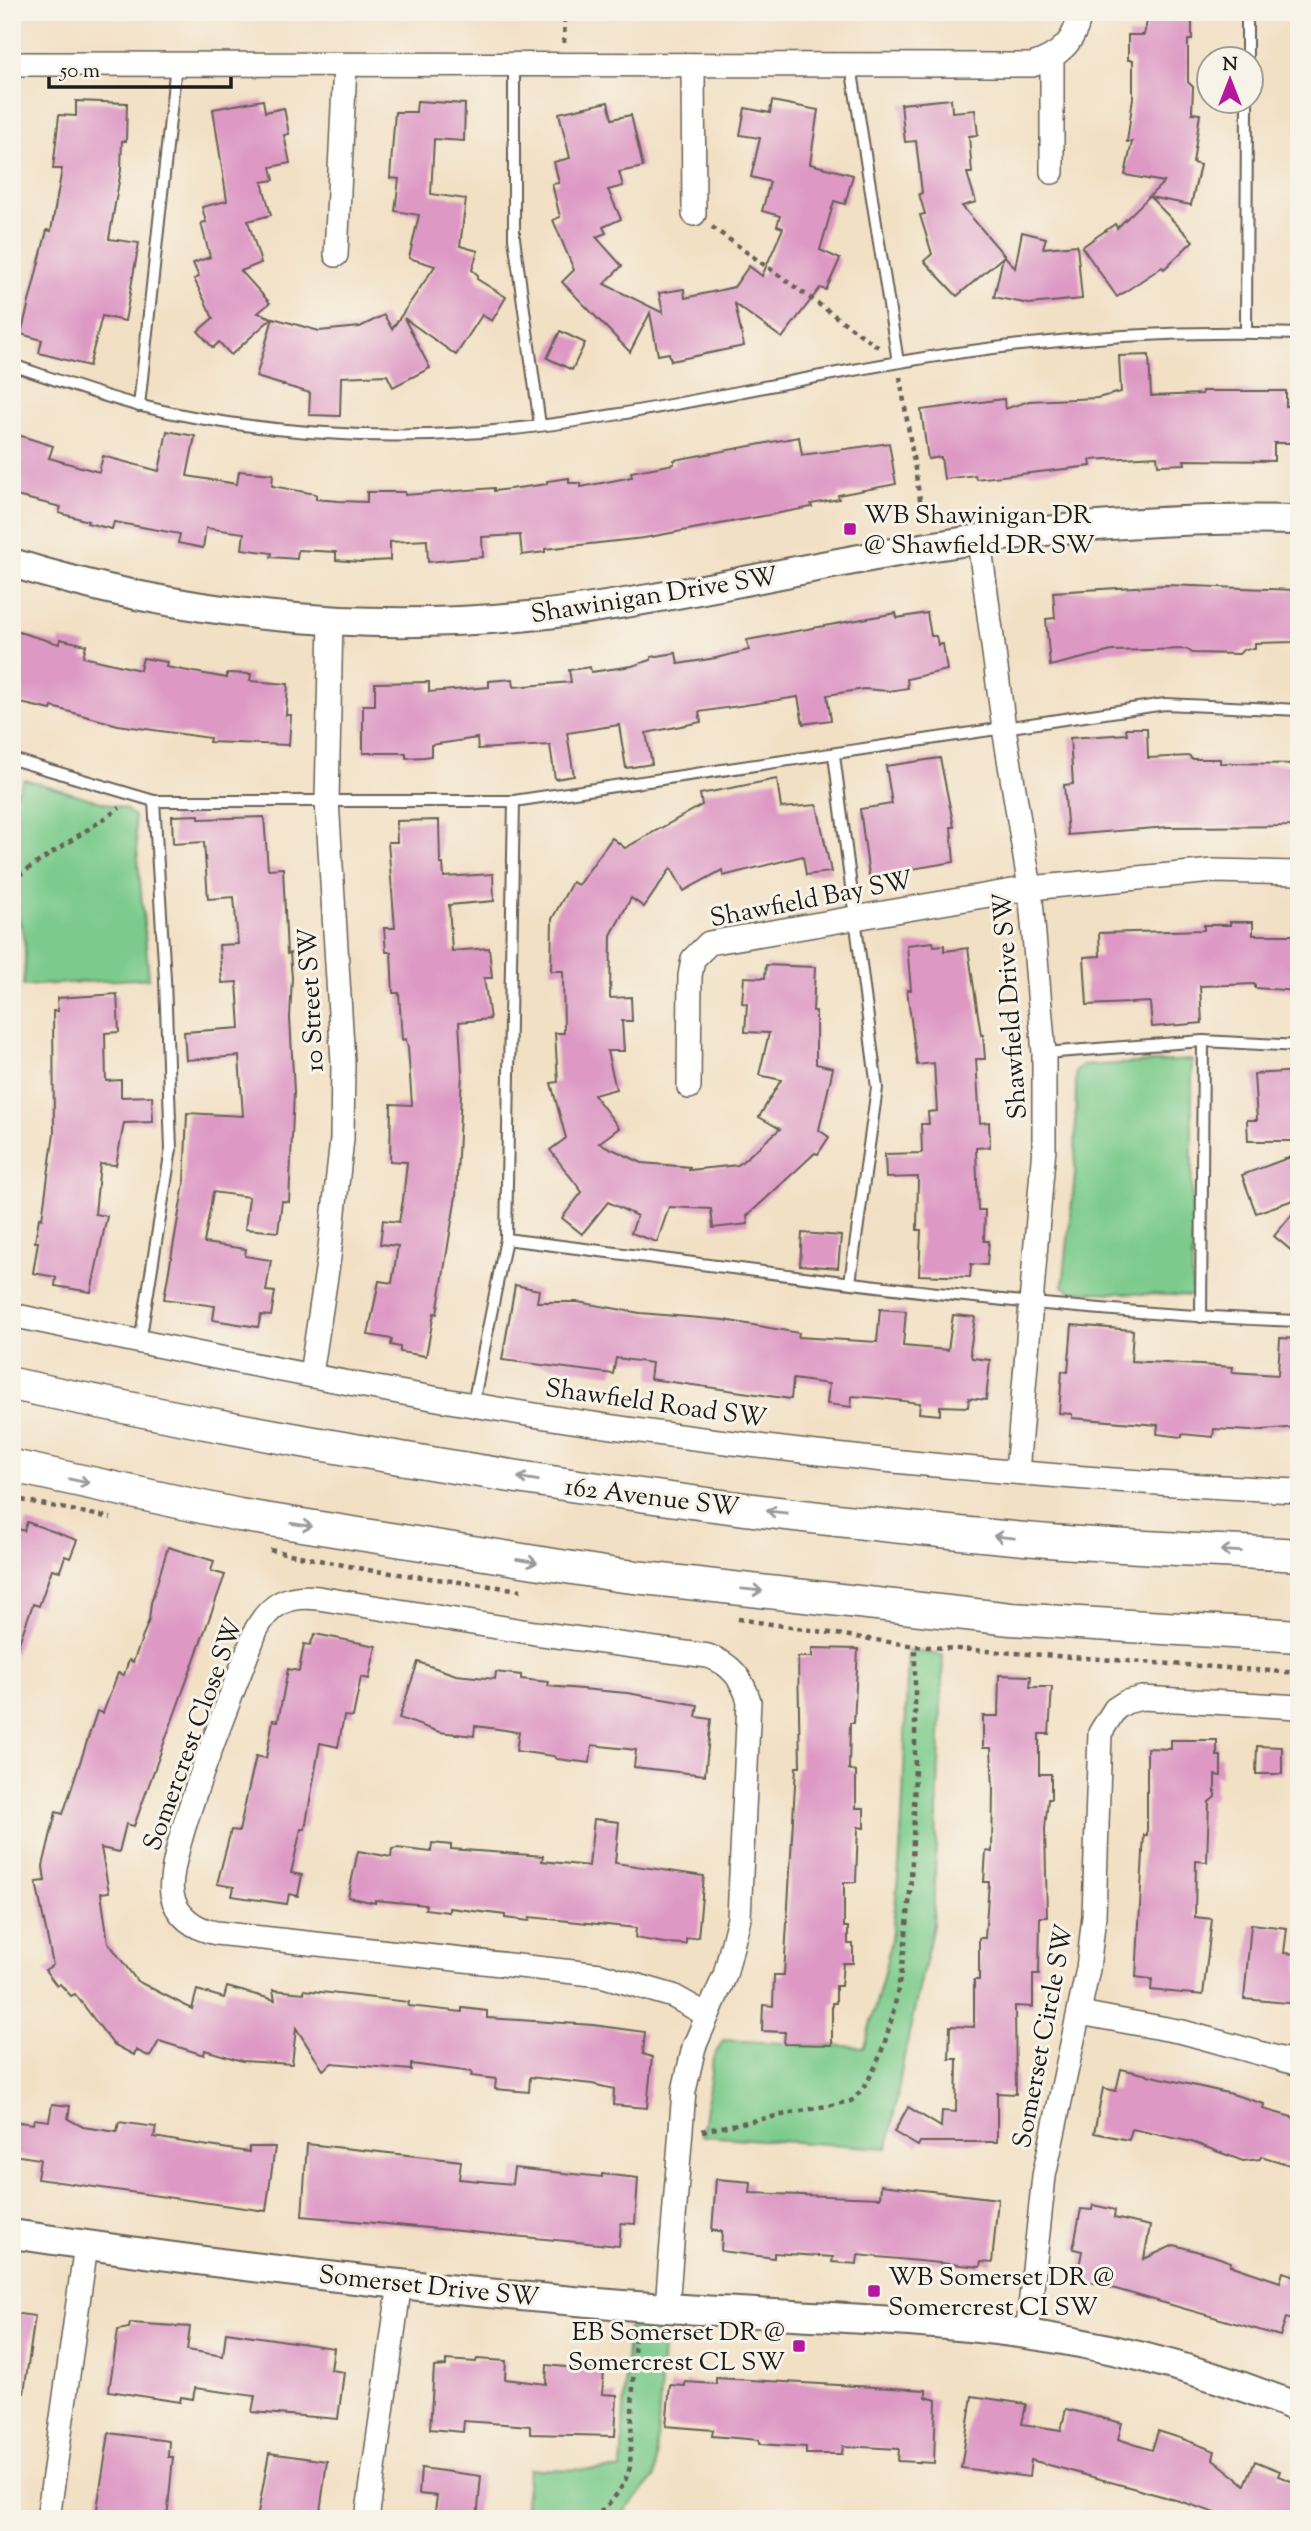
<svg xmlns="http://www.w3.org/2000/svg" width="1311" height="2531" font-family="'Sorts Mill Goudy',serif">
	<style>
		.green { fill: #7bcb8c; stroke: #4c7454; stroke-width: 2 }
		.building { fill: #dd98c4 }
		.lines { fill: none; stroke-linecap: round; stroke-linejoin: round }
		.service-casing { stroke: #676157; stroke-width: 14 }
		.minor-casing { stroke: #676157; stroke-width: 26 }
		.tertiary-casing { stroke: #676157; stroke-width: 32 }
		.secondary-casing { stroke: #676157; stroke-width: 35 }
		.path { stroke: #676157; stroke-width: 4.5; stroke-dasharray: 5 5; stroke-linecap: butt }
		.service { stroke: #fff; stroke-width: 10 }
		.minor { stroke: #fff; stroke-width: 23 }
		.tertiary { stroke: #fff; stroke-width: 28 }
		.secondary { stroke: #fff; stroke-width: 32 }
		.oneway { stroke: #999 }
		.poi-dot { fill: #b5179e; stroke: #f7f3e8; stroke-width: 2.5 }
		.labels { text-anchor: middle; stroke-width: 6; stroke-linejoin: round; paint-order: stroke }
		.poi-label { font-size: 26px; fill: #1c1c1c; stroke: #f7f3e8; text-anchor: start }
		.street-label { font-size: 26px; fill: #1c1c1c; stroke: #f7f3e8 }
	</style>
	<rect width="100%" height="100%" fill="#f7f3e8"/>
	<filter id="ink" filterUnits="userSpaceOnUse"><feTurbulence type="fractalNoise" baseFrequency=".0143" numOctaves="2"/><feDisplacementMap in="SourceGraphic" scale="14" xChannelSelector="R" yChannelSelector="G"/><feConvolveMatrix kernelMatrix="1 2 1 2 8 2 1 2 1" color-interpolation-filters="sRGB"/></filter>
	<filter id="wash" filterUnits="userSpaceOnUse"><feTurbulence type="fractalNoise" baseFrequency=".00686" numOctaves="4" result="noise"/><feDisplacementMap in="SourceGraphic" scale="28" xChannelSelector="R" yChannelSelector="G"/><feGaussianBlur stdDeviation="1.57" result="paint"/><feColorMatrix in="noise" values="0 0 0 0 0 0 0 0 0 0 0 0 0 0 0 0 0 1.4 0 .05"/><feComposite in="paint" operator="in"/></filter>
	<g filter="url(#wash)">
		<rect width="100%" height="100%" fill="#f2e0c5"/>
		<g class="green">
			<path d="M24,779L125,809L134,816L149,978L23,986C26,961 29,930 12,910V800Z"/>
			<path d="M1192,1060V1296L1070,1291L1063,1286L1075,1174L1076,1072L1081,1066Z"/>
			<path d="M908,1650L943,1655L933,1925L904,2057L888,2148L702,2136L713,2058L723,2040L864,2047C875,2006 888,1965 893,1923C905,1833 904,1741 908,1650Z"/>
			<path d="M628,2327L664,2329L655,2477L618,2519H523L529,2469L621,2470Z"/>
		</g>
		<g id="blocks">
			<g class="building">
				<path d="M1149,12H1190L1192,21V40H1188V82L1193,87L1192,113L1200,114L1193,163L1200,165L1191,205L1150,197L1193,241L1164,269L1162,267L1117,297L1082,247L1115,224L1117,228L1164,182L1125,175L1132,142H1127L1133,98V60H1128V35H1144Z"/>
				<path d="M951,99L952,112L975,110L978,135L969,136L972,173H967L976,202L962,206L1015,268L1022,232L1046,238L1043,248L1077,245L1082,299L1029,304L994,297L1003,257L957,296L924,261L932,254L920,215L925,214L919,194L922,193L916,141L905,142L901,104Z"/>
				<path d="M263,100L265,112L284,108L289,134L284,135L290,163L271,167L274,180L262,182L271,215L248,221L261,263L241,271L270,303L258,313L272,318L231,355L219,342L213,348L198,331L213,318L194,279L199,277L193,263L210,257L201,223L206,222L202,207L227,201L213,109Z"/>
				<path d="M76,101L127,103L126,141H122L121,170L109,239L139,243L125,321L102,316L89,366L39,353L42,340L21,334L47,230L51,231L62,169H53L59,115L76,116Z"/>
				<path d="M417,101L465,104L464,141L434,139L431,194L466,199L460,246L478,251L472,270L478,275L477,279L506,297L492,321L482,315L456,355L404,318L430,368L393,387L387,375L341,377L340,416L309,415L310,393L256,377L273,318L319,331L360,327L384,315L392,329L435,266L409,258L419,215L395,211L399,179L390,178L395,112H416Z"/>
				<path d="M772,101L818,110L810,164L853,175L845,204L834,201L820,250L840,259L826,290L820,288L782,338L735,304L744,346L671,361L669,353L658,355L650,313L630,352L562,282L574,270L553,220L560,217L552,184L559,183L554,162L570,158L559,113L608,102L612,119L631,115L643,167L619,172L623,186L608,190L621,219L603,227L606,233L596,237L622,266L604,284L663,313L659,293L684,289L685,298L734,287L749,266L762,276L783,228L777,226L780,216L762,211L770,182L751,177L760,138L740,135L745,108L770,113Z"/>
				<path d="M560,331L585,343L572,370L547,358Z"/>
				<path d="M1149,355L1151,396L1202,394V391H1286V406H1299V443H1274V461L1184,460L1185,464L1158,465L1157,456L1090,460L1091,466L976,479L975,475L944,479L941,457L928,459L921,410L1004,399L1005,409L1029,401L1097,398L1121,392L1119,356Z"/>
				<path d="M167,431L195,436L187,476L237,484L239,471L273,474L272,486L316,494V499L338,501L367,502V492H405V495L494,488V491L547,484V481L569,478V483H581V487L632,477L631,472L674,464V460L799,437L802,455L889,443L896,484L838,495L839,499L811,504L812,507L644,538L545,549V552L522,555L520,535L482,537L483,557L428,562L427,540L390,542V560L360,562L336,560V552L298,550L297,559L271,557L272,553L242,549L244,533L206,528L203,548L178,543L180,534L114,522L112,529L87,523L88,521L59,513L61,507L12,495V433L53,446L49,458L99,472L103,456L159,471Z"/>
				<path d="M1167,585L1295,590L1298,642L1255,643V649H1244L1239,654L1192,653L1187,649L1112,651L1050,666L1046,619L1055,618L1053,592Z"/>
				<path d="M896,613L897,618L927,613L931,636H936L938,645L943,644L947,670L907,679L908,688L889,691L864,689L827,695L831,720L803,724L798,697L699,712L701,722L646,733L652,764L626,768L619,725L567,733L574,776L555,779L550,745L478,749L477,738L431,745V756L424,757L406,758V753H363V705H375V683L429,682V692L489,687V681L513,679L514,687L571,682L569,670L590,667L591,672L632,666L651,660V657L676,653L678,664L716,658L749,650L747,640Z"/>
				<path d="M12,630L59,644L60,639L86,645L83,657L140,670L143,658L167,662L166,667L227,678V673L251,674L250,681L288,684L286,715H291L289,745L209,742L210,738L118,725L52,707L51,710L12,701Z"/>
				<path d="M1126,728H1147L1148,758L1190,756L1191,759H1220V763L1299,764V826L1168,827L1068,835L1064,785L1073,784L1070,738L1127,734Z"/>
				<path d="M940,758L954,827H951L954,862L869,876L860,809L892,804L886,766Z"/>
				<path d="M777,779L781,808L817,805L831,872L806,875L803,856L723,876L722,870L684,891L671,868L644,907L631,898L611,935L610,998L631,997L632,1021H622L624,1051H607L616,1089L594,1095L619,1128L599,1143L642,1163L690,1167L689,1170L738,1165L780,1129L759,1117L781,1080L759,1075L769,1033L745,1032L747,1004L742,1003L744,977L765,978L766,965L815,967L813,1011H816V1064L833,1068L819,1130L829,1137L818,1154L815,1153L747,1216L748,1224L713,1228L711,1209L669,1207L657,1242L631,1233L637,1216L608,1202L582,1234L562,1218L582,1192L550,1150L566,1138L551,1083L558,1082L555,1033H564L563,971H551L552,919L572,882L578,885L612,838L625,848L702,805L700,794Z"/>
				<path d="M199,815V819L264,817L268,869L283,868L287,954L290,953L292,978L290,1018L294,1092L289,1202L282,1201L278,1232L245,1229L249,1197L213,1192L204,1243L246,1249L245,1256L271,1260L266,1291L275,1292L271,1316L261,1315L258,1327L213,1320L215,1306L164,1299L184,1184L187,1113L243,1116L239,1056L186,1060L184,1032L240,1028L237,982L222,983L219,945L238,944L234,897L208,899L204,842L173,844L172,816Z"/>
				<path d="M439,820L440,864H443L444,877L493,874L494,901L449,905L452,951L489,948L492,978H484L490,1019L459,1022L462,1073L456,1196L437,1314L434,1313L426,1356L400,1352V1347L391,1345L392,1339L368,1335L379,1281L392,1283L398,1246L380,1244L383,1220L399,1222L403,1200L407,1162L390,1161L391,1104L412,1105L408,1048L406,1039L402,1040L399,993H393L391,952H386L384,928H395L388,842H397L396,821Z"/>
				<path d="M1230,922H1253V935H1299V991L1255,988V984L1200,986L1202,1023L1180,1025L1152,1027L1150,1002L1087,1005L1084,957L1100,956L1099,933L1204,930V925H1230Z"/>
				<path d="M933,942L934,946L944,945V951L968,948L981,1035H983L985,1059H976L980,1123L989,1122L990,1147L976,1148L978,1210H985L984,1241H989L987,1265L971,1264L970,1277L919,1275L921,1230H917L918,1177L886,1178L885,1154L922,1153L921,1124H929L928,1112L937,1111L934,1063L917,1065L907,990H911L907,945Z"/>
				<path d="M117,994L119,1032L105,1033L106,1081L121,1080V1097L152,1096L153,1122L124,1123L116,1165L100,1164L95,1214L107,1216L91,1292L55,1286L56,1277L33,1273L38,1242H35L39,1218L42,1219L54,1133L53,1011H58L57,998Z"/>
				<path d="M1299,1071V1141H1248L1247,1120H1257L1254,1074Z"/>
				<path d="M1299,1154V1198L1256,1213L1242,1175Z"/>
				<path d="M1299,1206V1257L1274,1236Z"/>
				<path d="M802,1233L841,1236L838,1268L800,1265Z"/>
				<path d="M515,1285L539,1290L537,1302H578L640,1313L724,1320L799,1333L798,1337L877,1342L880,1309L906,1311L903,1346L948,1350L953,1315L975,1317L970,1351L972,1358L990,1360L986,1400L969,1398L968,1407L940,1406V1415L919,1413L920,1403L879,1398L852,1396L851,1407L827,1404L829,1384L793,1379L791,1399L650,1379L652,1363L616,1358L613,1374L502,1360Z"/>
				<path d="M1072,1325L1133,1330L1131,1361L1233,1367L1232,1372L1278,1375L1280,1338L1299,1339V1427L1251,1431L1214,1429L1213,1437L1182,1434V1437L1157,1434L1158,1425L1072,1418V1414L1059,1413L1062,1371L1068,1372Z"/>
				<path d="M27,1522L77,1540L70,1558L65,1556L60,1571L52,1569L39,1606L33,1604L15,1654L12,1653V1527L24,1531Z"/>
				<path d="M168,1547L214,1561L211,1571L225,1575L134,1826L126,1824L119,1852L101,1848L109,1892L101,1893L108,1942L137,1981L192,2009L197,1990L224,1998L227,1987L275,2000L273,1990L304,1993V1990L409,2002L408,2006L462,2012V2008L487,2011V2018L593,2025L645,2032L643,2054L652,2057L647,2108L613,2105L614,2089L592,2084L530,2077L529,2092L495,2089L496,2079L471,2076L472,2072L411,2064V2070L332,2063L323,2070L296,2028L292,2064L242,2061L205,2050L204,2055L159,2041L150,2057L136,2050L134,2055L113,2044L75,1994L71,1996L60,1984L57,1986L45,1970L53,1965L36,1882L45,1881L43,1866L56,1812L63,1814L97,1711L103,1713L118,1673L124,1675L129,1660L133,1662L149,1620L151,1603Z"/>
				<path d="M315,1634L376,1646L369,1679L361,1677L353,1717L344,1716L338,1747L320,1743L305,1829H301L291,1873L302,1875L298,1896L289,1894L287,1904L232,1896L234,1887L217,1884L231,1830L239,1831L256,1756L266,1758L273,1720L278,1721L288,1669L299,1671L304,1644L310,1645Z"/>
				<path d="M812,1648L858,1649L854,1723H850L849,1769L856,1772V1808H864V1828L858,1827L856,1882H844V1927H848V1944H853V1963H843L841,1986H836V2003H832V2045L784,2044L785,2032L762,2031L763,2005L773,2006L774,1975H784L796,1767H800L798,1657H812Z"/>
				<path d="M418,1662L456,1675L495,1679L496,1672L521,1675V1679L549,1682L548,1686L627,1693L698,1705L696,1717L711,1719L705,1775L634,1767L636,1750L592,1745L590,1763L557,1759L553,1756L516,1751L519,1732L475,1726L474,1736L439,1732L399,1718Z"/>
				<path d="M999,1675L1031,1676L1030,1687H1052L1049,1734H1039V1774H1051V1799H1048L1045,1829L1047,1917H1040L1039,1974H1033V2007L1015,2006L1016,2094L997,2093V2142H920L918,2146L894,2132L908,2107L941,2127L942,2111L956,2112L957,2059H949L950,2026L974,2027V1980H979V1938H985L989,1882H984L986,1851L992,1852L993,1789L991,1748H983V1716H998Z"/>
				<path d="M1171,1740H1217V1756H1221V1776L1215,1775V1797L1209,1802L1207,1862L1196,1861L1195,1917L1212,1919L1203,1995L1151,1990L1152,1979L1136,1977L1144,1835H1147V1748L1171,1749Z"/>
				<path d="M1257,1746L1282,1747V1774H1256Z"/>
				<path d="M594,1819L619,1822L615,1863L704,1876L698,1937L686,1939V1944L664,1943L635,1938L636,1928L530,1917L529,1921L505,1918V1915L449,1908V1912L425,1909L426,1905L375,1900V1903L348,1897L358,1851L391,1857L392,1849L397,1848L431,1852L432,1843L451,1845V1849L543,1856L542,1861L589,1866Z"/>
				<path d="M1251,1924L1287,1928L1284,1953L1299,1954V2004L1244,1999Z"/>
				<path d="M1121,2069L1232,2094L1264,2104L1263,2109L1299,2119V2168L1261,2156L1260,2159L1243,2161L1192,2142L1132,2129L1129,2140L1094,2133L1103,2088L1116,2091Z"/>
				<path d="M52,2104L70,2106L68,2119L83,2127L117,2132L119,2122L156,2127L154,2137L183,2142L249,2152V2147H275L266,2211L37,2179L40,2159L12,2155V2121L33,2124L34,2119L49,2121Z"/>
				<path d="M307,2144L461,2161L459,2179L512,2184L514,2168L602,2177V2174L638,2178L635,2224L621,2223L619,2246L302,2216Z"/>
				<path d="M716,2179L751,2182L750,2193L880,2198L881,2185L998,2199L992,2263L981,2262L980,2267L858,2255L857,2264L832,2262L833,2257L774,2253V2258L721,2251L722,2231H712Z"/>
				<path d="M1093,2205L1115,2210L1114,2218L1150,2226L1144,2259L1174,2245L1214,2256L1231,2262L1230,2265L1280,2282L1283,2272L1299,2277V2322L1286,2318L1280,2336L1077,2278L1082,2251L1073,2249L1081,2209L1092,2210Z"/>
				<path d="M12,2313L35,2316L24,2393L12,2392Z"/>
				<path d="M130,2323L190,2327L187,2350L223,2356L226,2332L334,2348L331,2370L344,2372L338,2419L252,2412L255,2396L195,2388L193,2399L181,2397L180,2402L109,2391L118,2330L129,2328Z"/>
				<path d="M477,2359L506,2361L505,2379L546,2384L547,2365L604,2371L602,2394L617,2395L615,2436L530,2434V2426L464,2421L463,2432L430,2429L434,2367L446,2366V2360L476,2362Z"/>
				<path d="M716,2378L926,2390V2397L936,2400L934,2463L898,2461L899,2449L843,2446L842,2454H806V2447L759,2444V2440L712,2436L713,2430L666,2426L670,2385L685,2386V2382L716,2384Z"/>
				<path d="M972,2396L1026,2404L1022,2424L1061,2430L1066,2409L1122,2423L1118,2439L1152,2450L1158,2431L1183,2439L1215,2451L1213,2459L1245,2485L1255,2461L1280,2471L1278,2476L1299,2484V2519H1220L1222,2515L1176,2500L1031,2460L1029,2477L961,2468Z"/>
				<path d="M109,2433L169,2441L168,2457H173L167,2519L96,2515Z"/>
				<path d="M269,2453L327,2461L319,2519H257Z"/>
				<path d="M421,2468L481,2476L477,2519H434L437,2496L419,2494Z"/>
			</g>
		</g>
	</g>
	<g filter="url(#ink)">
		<use href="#blocks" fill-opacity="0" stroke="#676157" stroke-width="2"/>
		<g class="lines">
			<defs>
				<g id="service">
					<path d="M1247,60V12"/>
					<path d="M514,65V238L540,425"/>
					<path d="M851,66L898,362"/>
					<path d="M1246,332L1247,102"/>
					<path d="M12,365C54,379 95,394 137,405C248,432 368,441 482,432C617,421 760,385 894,363C1026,340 1165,329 1299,334"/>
					<path d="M139,406L176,64"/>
					<path d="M834,755L877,1088L850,1282"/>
					<path d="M12,759L154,801H514L1165,704L1299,710"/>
					<path d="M1044,1053L1203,1041L1299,1046"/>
					<path d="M506,1239C770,1272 1033,1312 1299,1321"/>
					<path d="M1201,1317L1203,1041"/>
					<path d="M140,1342L171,1149L165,979L154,801"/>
					<path d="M473,1404L506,1239L514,801"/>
				</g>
				<g id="minor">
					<path d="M12,64L1032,65C1060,56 1076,41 1080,12"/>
					<path d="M693,66L694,214"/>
					<path d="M1052,172V58"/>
					<path d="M336,255L345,65"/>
					<path d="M979,540L1004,728L1030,888L1044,1053V1147L1017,1472"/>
					<path d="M689,1087L690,976L693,959L709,943L1030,888L1213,871L1299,873"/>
					<path d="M12,1315C248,1365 486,1413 726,1442C916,1466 1108,1482 1299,1491"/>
					<path d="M311,1374L329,1257L342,1139L343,1062L327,800L331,620"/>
					<path d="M1080,2013L1183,2032L1299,2064"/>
					<path d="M667,2307L684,2091L694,2047L725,1975L739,1918L749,1701C742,1678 731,1664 708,1656L535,1633L318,1598C288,1594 270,1604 256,1630C239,1678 164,1855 172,1894C176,1916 195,1929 216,1933L601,1975L673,1996L707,2015"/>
					<path d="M1027,2335L1044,2176L1088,1969L1094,1916L1100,1733L1115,1709L1126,1702L1142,1698L1299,1707"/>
					<path d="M48,2519L86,2245"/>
					<path d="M367,2519L400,2283"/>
				</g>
				<g id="tertiary">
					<path d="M12,563C179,615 355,633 529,616C663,602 795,568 928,547C1049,527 1176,517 1299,520"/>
					<path d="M12,2234C219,2265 428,2290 636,2306C747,2314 859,2316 969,2327C1081,2338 1195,2366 1299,2408"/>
				</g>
				<g id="secondary">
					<path d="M12,1384C347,1455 684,1509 1025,1539C1116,1547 1208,1550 1299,1555"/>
					<path d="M12,1466L239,1515L617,1575L1011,1619L1299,1636"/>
				</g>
			</defs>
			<use href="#service" class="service-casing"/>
			<use href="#minor" class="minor-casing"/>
			<use href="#tertiary" class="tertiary-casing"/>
			<use href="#secondary" class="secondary-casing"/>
			<g class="path">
				<path d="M564,43L565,12"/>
				<path d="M712,227L878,347"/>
				<path d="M900,377L924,524"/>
				<path d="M12,883L22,873L120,808"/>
				<path d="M12,1498L111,1518"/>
				<path d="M270,1550L368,1570L521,1590"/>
				<path d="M738,1619L915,1646L1299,1673"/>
				<path d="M702,2131L851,2101C925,2037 914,1744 915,1646"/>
				<path d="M593,2519C611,2502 623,2491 630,2467L635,2331"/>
			</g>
			<use href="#service" class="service"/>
			<use href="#minor" class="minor"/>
			<use href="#tertiary" class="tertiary"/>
			<use href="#secondary" class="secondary"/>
		</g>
		<defs><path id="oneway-shaft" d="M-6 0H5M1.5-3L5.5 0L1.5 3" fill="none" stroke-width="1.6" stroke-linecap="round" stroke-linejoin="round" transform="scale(1.75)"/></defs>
		<g class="oneway">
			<use href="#oneway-shaft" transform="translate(528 1479) rotate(-171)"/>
			<use href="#oneway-shaft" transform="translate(79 1481) rotate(12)"/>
			<use href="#oneway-shaft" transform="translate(777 1512) rotate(-174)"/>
			<use href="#oneway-shaft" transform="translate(302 1525) rotate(9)"/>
			<use href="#oneway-shaft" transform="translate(1004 1537) rotate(-174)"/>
			<use href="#oneway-shaft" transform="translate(1231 1551) rotate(-177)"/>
			<use href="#oneway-shaft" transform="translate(527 1561) rotate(9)"/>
			<use href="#oneway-shaft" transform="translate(752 1590) rotate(6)"/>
		</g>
	</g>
	<g class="poi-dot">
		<rect x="843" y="522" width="14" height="14" rx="3.5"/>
		<rect x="867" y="2284" width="14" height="14" rx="3.5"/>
		<rect x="792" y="2339" width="14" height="14" rx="3.5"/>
	</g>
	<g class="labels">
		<g class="poi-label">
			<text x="864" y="523">WB Shawinigan DR<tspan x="864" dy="30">@ Shawfield DR SW</tspan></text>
			<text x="888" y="2285">WB Somerset DR @<tspan x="888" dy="30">Somercrest CI SW</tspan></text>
			<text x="785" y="2340" text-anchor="end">EB Somerset DR @<tspan x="785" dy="30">Somercrest CL SW</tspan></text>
		</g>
		<g class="street-label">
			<text transform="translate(654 594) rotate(-9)" y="9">Shawinigan Drive SW</text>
			<text transform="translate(811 898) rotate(-11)" y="9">Shawfield Bay SW</text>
			<text transform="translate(310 1000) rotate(-93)" y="9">10 Street SW</text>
			<text transform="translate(1009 1006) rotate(-94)" y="9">Shawfield Drive SW</text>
			<text transform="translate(656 1402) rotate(8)" y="9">Shawfield Road SW</text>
			<text transform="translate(652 1496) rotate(7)" y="9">162 Avenue SW</text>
			<text transform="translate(192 1734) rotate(-70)" y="9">Somercrest Close SW</text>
			<text transform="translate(1042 2036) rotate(-79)" y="9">Somerset Circle SW</text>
			<text transform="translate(429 2285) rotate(6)" y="9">Somerset Drive SW</text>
		</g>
	</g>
	<rect width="1311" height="2531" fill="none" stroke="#f7f3e8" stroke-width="42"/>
	<g transform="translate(1230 80)"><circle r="33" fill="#f7f3e8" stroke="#9f9d96" stroke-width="2"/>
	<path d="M0-5L12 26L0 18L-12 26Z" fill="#b5179e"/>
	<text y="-10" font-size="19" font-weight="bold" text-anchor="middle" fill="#1c1c1c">N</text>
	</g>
	<path d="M49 77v10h182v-10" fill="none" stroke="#1c1c1c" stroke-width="3.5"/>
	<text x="60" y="77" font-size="21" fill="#1c1c1c" stroke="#f7f3e8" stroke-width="5" paint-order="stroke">50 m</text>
</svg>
